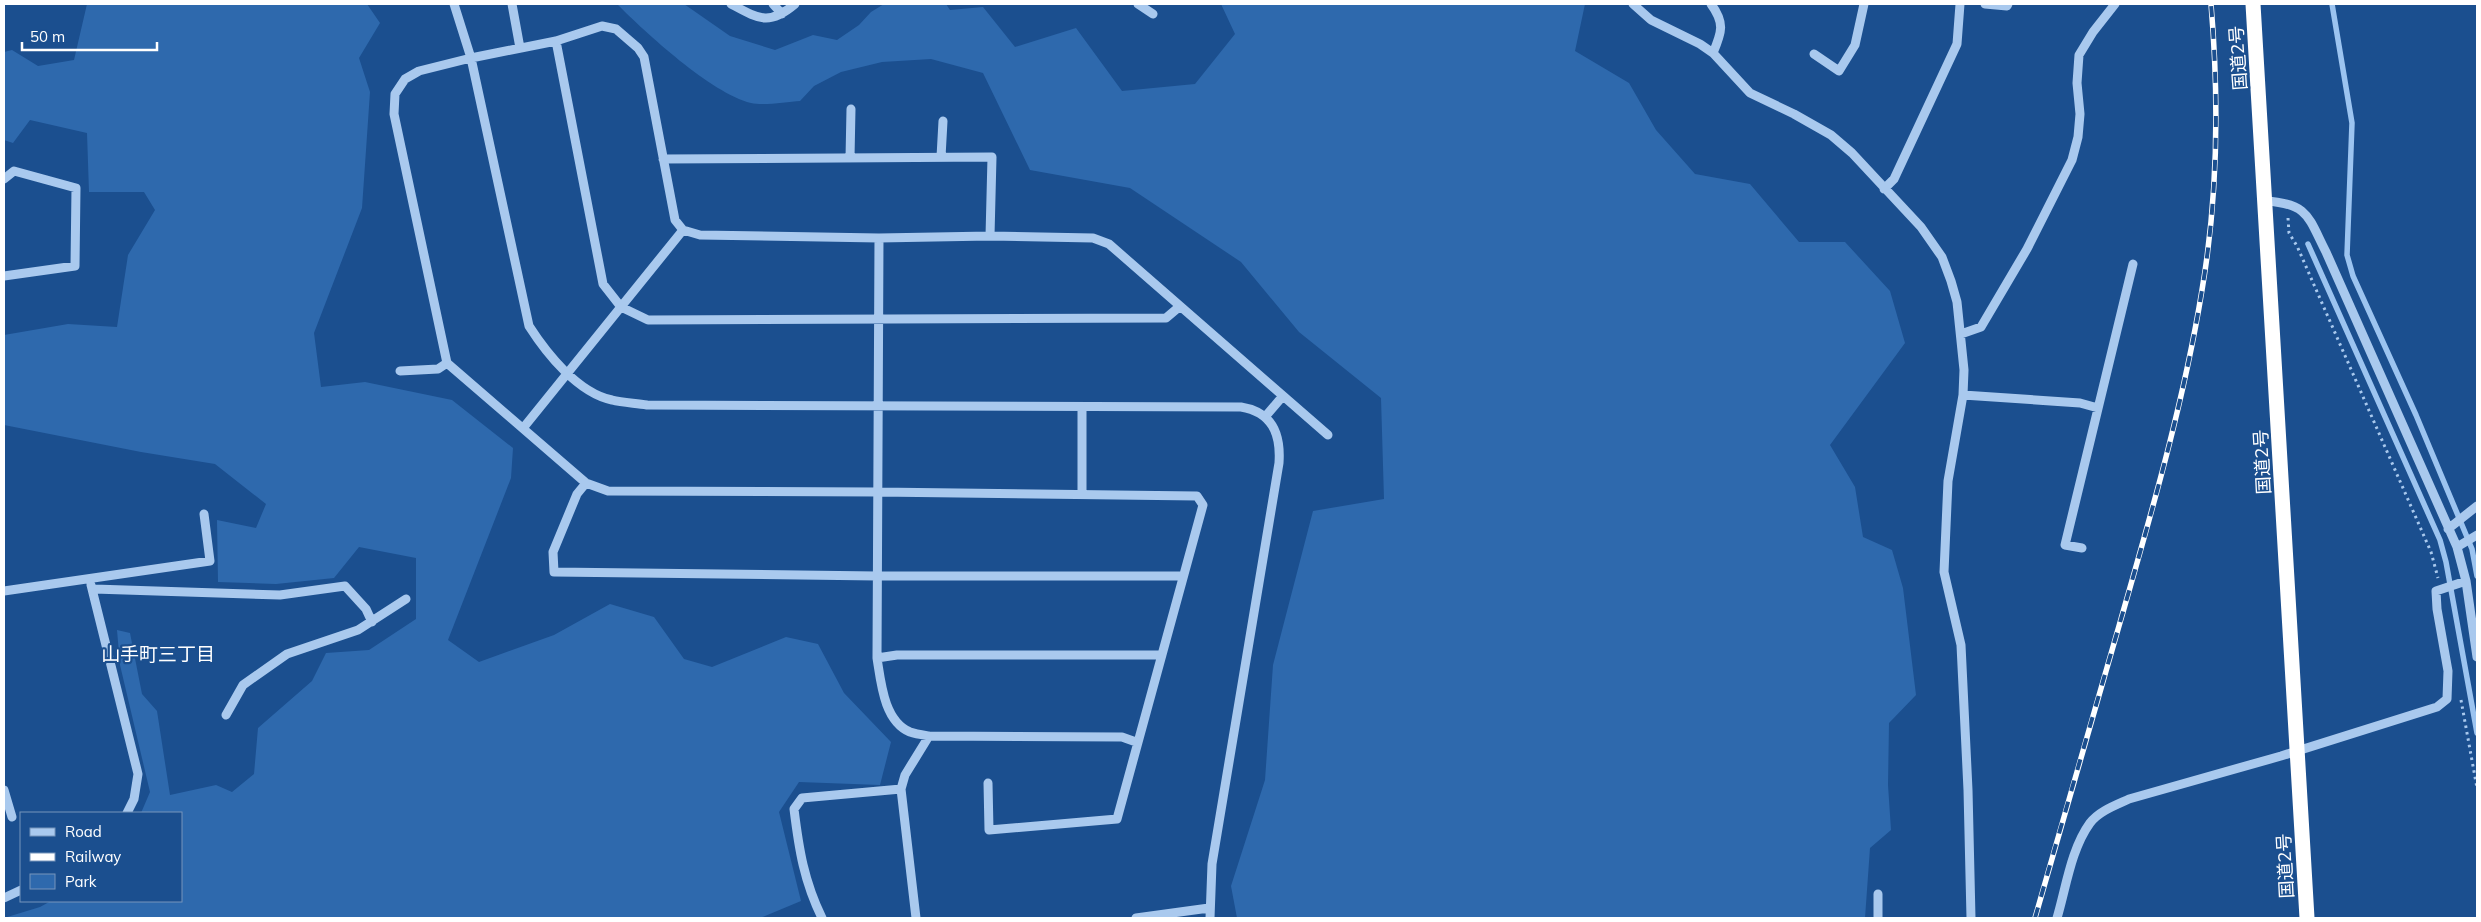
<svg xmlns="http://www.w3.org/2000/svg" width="2481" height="922" viewBox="0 0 2481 922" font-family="Mulish,'Noto Sans JP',sans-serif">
<rect width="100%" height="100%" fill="#1b4f8f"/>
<path fill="#2e69ad" d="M87,4H367L380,23L359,58L370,92L362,208L314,333L321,387L365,382L452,400L513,448L511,478L448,640L479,662L554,635L610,604L654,617L684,659L712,667L786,637L818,644L844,693L891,742L880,785L799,782L779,812L801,901L760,918H4L40,907L51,901H181V813H141L150,792L120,665L117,630L130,633L142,694L157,711L170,795L216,785L232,792L254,774L258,728L312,681L326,653L369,650L416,619V558L359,547L334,578L276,584L218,582L217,520L256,528L266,504L215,464L141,452L4,425V335L68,324L117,327L128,255L155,210L144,192H89L87,133L30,120L13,143L4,140V52L12,50L38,66L74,60Z
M617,4H684L730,36L775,50L813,35L837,40L859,25L871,12L884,4H946L950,10L983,7L1015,47L1076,28L1122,91L1195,84L1235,34L1221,4H1585L1575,51L1629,83L1656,130L1695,174L1750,184L1799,242H1845L1890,291L1905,343L1830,445L1855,487L1863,537L1892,550L1903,588L1916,695L1889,723L1888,785L1891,830L1870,848L1865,918H1237L1231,886L1265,780L1273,665L1313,511L1384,499L1381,398L1299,332L1241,262L1130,188L1030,170L983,73L931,59L882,62L841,72L814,86L800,101C787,102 763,106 751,103C711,93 646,33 617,4Z"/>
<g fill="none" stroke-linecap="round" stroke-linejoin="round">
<path stroke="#9cc4f0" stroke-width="5.5" d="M2332,4L2352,123L2347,255L2353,276L2416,415L2472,549L2477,576
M2308,244L2440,540L2446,562L2477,733"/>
<path stroke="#a9c9ee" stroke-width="3" stroke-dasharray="2.5 4" stroke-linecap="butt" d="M2288,218L2289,233L2297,246L2431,552L2438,578
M2461,700L2477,788"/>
<path stroke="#a9c9ee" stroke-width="9" d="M454,4L471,58L529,326C547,354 578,393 612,400C623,403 636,403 647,405L1241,407C1272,412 1281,434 1279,463L1212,864L1210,918
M512,4L520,48
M731,4C759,19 769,26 795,4
M773,4L782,14
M1138,4L1153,14
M1633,4L1651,20L1700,44L1713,53L1750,93L1794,114L1831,135L1852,153L1921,227L1942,257L1951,281L1957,302L1964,370L1963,395L1948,481L1944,572L1961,645L1968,790L1971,918
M1711,4C1725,23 1722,32 1713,53
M1985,4L2007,6L2008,4
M556,41L603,284L621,307L648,320L1166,318L1179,307
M1814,54L1839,71L1855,45L1864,4
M941,157L943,121
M850,158L851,109
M663,159L992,157L990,236
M4,179L14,171L76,188L75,266L4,276
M1884,189L1894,179L1957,44L1960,4
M2266,201C2309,204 2308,217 2326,252L2457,547L2466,581L2477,657
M879,238L877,658C881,683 884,721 910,732C916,734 923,735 929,736L1122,737L1136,742
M1961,334L1981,327L2027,249L2072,160L2078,137L2080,114L2077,83L2079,55L2093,32L2115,4
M400,371L438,369L447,363
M1963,395L2080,403L2098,408
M1265,417L1282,397
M524,427L683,230
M586,483L577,494L553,552L554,572L877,576H1183
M1082,494V407
M2448,529L2477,506
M2457,547L2477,535
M2082,548L2065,545L2133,264
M91,585L138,774L134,799L127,813
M94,589L280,595L345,586L366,609L372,622
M4,591L210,561L204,514
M877,658L897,655H1162
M226,715L243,685L287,654L358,630L406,599
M988,783L989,830L1117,819L1203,505L1197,496L878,492L608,491L586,483L447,363L394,114L395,94L405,79L419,71L471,58L556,41L602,26L616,29L638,48L644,57L675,220L683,230L700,235L879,238L990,236L1093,238L1109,244L1328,435
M4,790L12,817
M4,898L21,890
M822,918C804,881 799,850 794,809L802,798L901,789
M916,918L901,789L905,775L929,736
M1136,918L1209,908
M1878,918V894
M2057,918C2066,888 2071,849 2090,823C2099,811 2116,805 2129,799L2281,756L2437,707L2447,699L2448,671L2437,609L2436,591L2466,581"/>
<path stroke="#fff" stroke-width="15" d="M2253,4L2307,918"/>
<defs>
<path id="rail" d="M2035,918C2063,819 2092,719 2121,619C2152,511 2184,401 2202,290C2218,196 2219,99 2211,4"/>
</defs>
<use href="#rail" stroke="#fff" stroke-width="5.5"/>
<use href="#rail" stroke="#1b4f8f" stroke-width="4" stroke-dasharray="11" stroke-linecap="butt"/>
</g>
<g text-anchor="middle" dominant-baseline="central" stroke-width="4.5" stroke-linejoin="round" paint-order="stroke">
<g font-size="18" fill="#fff" stroke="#1b4f8f">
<text transform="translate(2238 58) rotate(-94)">国道2号</text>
<text transform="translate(2262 462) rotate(-93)">国道2号</text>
<text transform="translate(2285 866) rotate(-93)">国道2号</text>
</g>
<g font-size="19" fill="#fff" stroke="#1b4f8f">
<text x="158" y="654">山手町三丁目</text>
</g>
</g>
<rect width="2481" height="922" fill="none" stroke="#ffffff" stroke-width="10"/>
<rect x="20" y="812" width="162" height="90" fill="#1b4f8f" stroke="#7695bc"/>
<rect x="30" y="828" width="25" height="8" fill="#a9c9ee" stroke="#7695bc"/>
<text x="65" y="837" font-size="15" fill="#ffffff">Road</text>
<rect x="30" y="853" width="25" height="8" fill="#ffffff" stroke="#7695bc"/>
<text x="65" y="862" font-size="15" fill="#ffffff">Railway</text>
<rect x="30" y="874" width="25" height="15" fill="#2e69ad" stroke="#7695bc"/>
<text x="65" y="887" font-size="15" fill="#ffffff">Park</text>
<path d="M22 42v8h135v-8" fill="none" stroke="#ffffff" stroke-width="2.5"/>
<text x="30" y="42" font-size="15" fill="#ffffff" stroke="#1b4f8f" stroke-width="4" paint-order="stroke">50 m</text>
</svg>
